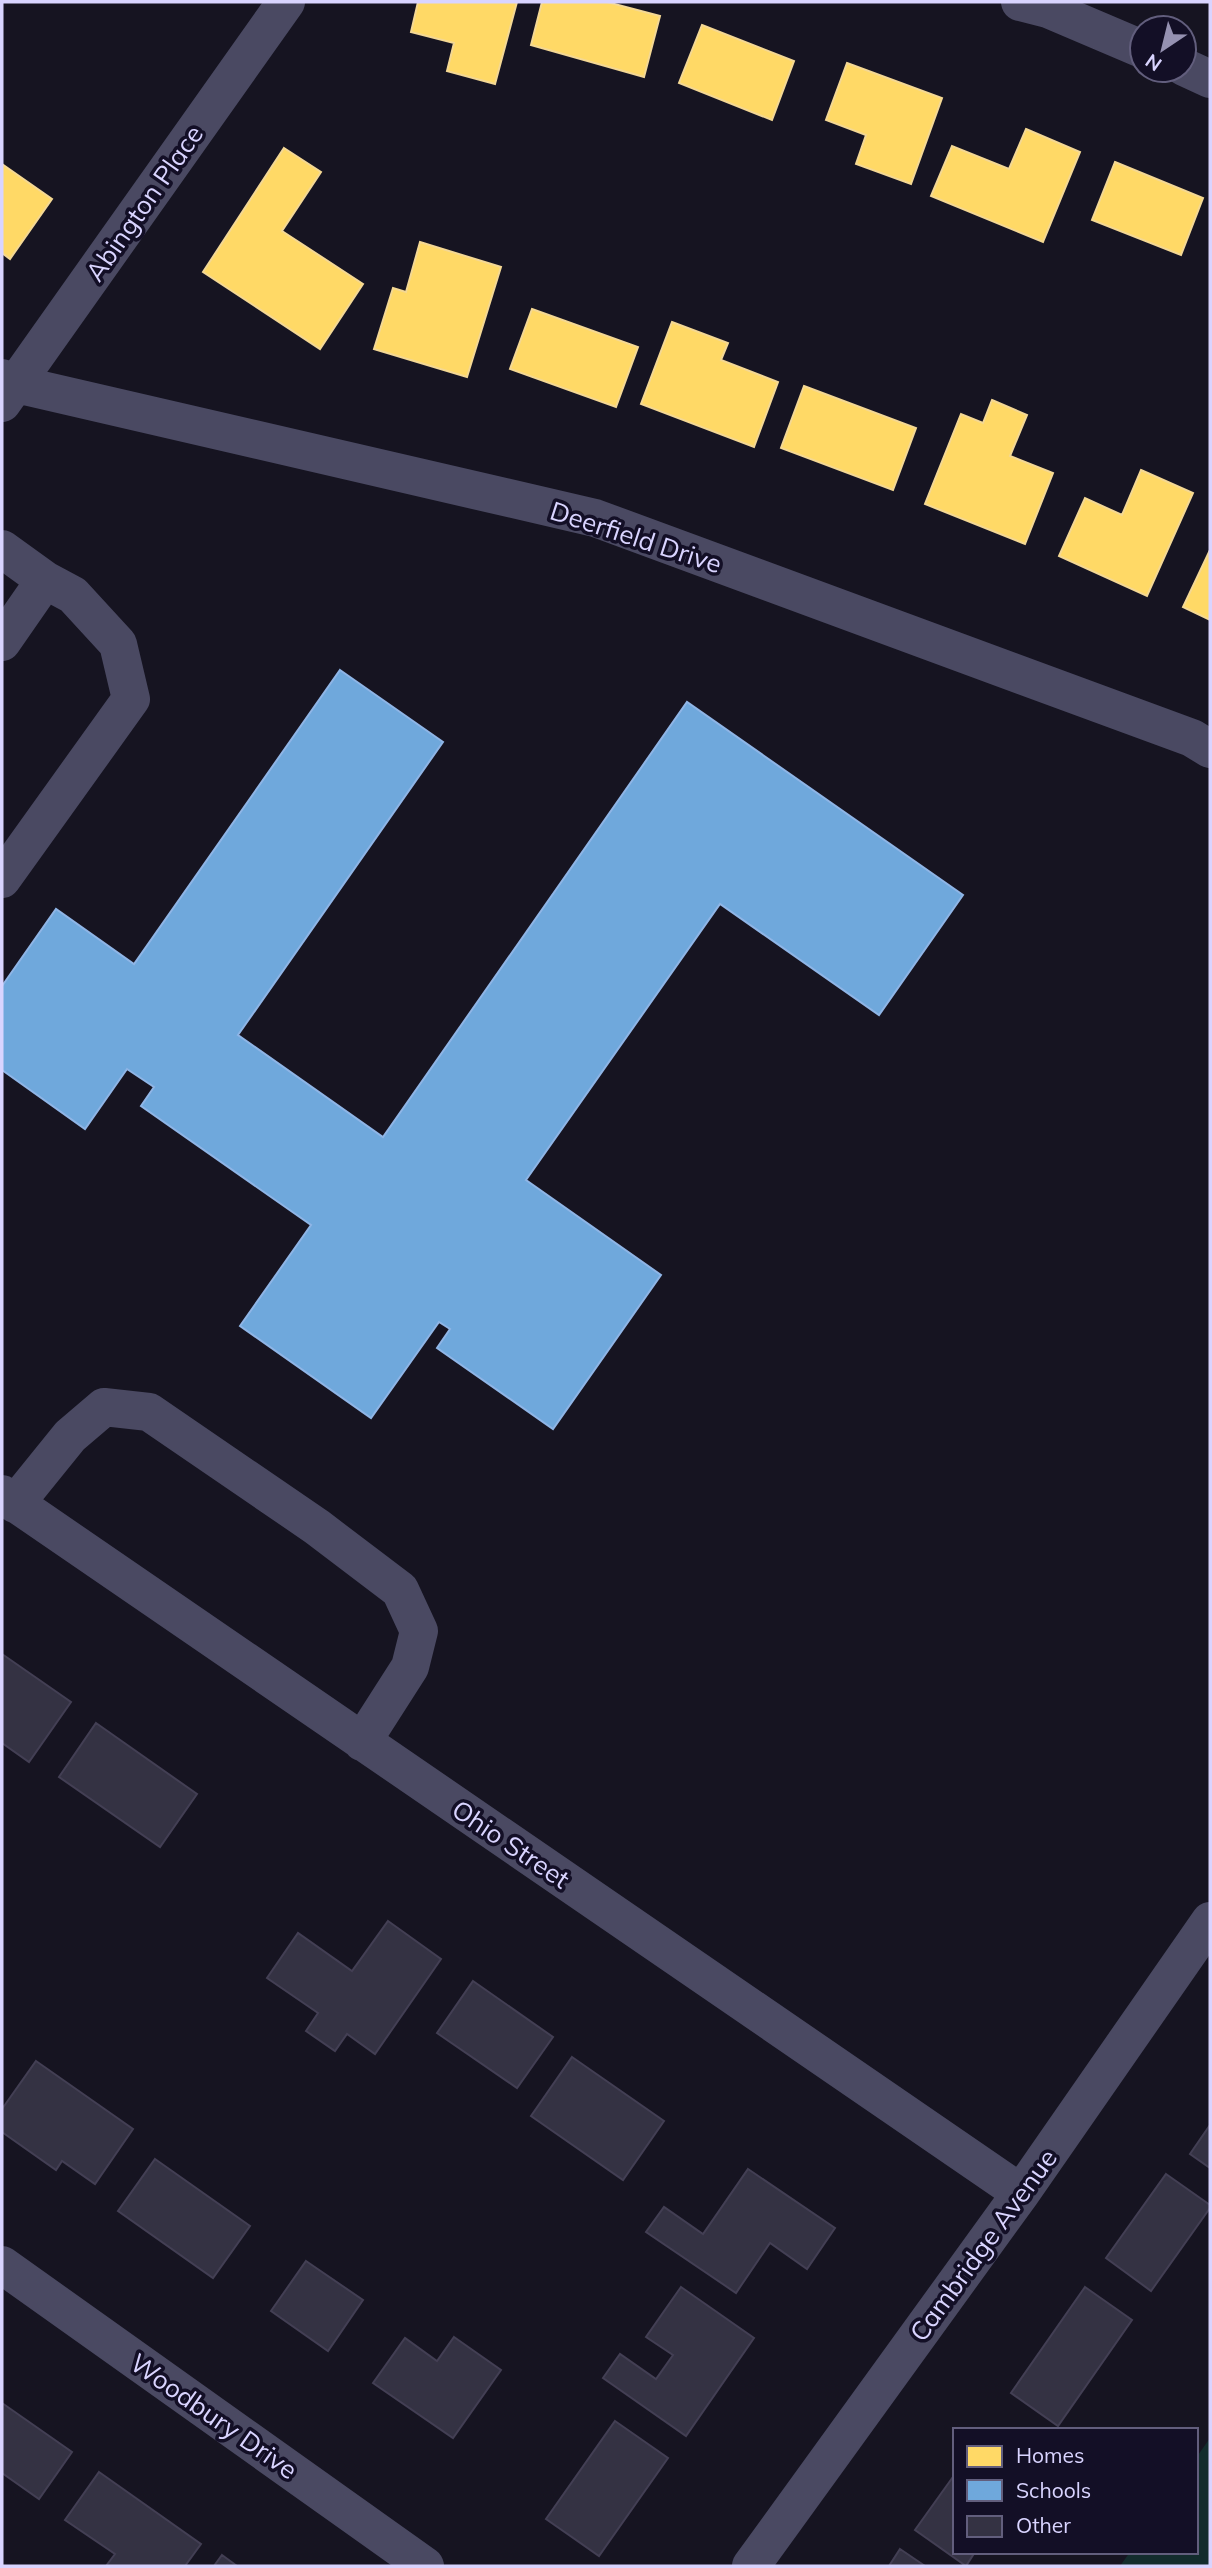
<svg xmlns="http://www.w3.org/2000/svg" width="1212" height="2568" viewBox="0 0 1212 2568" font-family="Mulish,sans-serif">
<rect width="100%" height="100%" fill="#161421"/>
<path fill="#132c2d" d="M1210,2438V2566H1120L1130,2552H1196V2458Z"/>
<path fill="#ffd966" stroke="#f4d894" stroke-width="2" d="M418,2H517L495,84L447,71L454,43L411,32Z
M542,2H607L660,16L644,77L531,45Z
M702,25L794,61L772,120L679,83Z
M847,63L942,98L911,184L856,164L866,135L826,120Z
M1026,129L1080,152L1043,242L931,196L952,146L1009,169Z
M284,148L321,172L282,231L363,284L320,349L203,272Z
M1115,162L1203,198L1181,255L1092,220Z
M2,164L52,199L10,259L2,253Z
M420,242L501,267L467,377L374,349L393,288L406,292Z
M532,309L638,347L616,407L510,369Z
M672,322L728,343L721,360L778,382L754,447L641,404Z
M804,386L916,428L893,490L781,448Z
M992,400L1027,415L1010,456L1053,473L1025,544L925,504L961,414L983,423Z
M1141,470L1193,493L1147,596L1059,556L1085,498L1122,515Z
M1210,550V620L1183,607Z"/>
<path fill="#6fa8dc" stroke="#8fb5e6" stroke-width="2" d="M340,670L443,742L238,1035L383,1137L687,702L963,895L879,1015L720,904L526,1180L661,1275L553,1429L437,1348L450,1329L439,1322L371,1418L240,1326L311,1225L141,1106L154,1087L127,1069L85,1129L2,1070V986L56,909L134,964Z"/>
<path fill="#343243" stroke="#433f54" stroke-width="2" d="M2,1654L71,1702L29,1762L2,1743Z
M96,1723L197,1794L160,1847L59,1777Z
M388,1921L441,1959L375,2054L347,2034L335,2051L306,2031L318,2013L267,1978L298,1933L352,1971Z
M473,1981L553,2037L517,2088L437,2033Z
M572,2057L664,2121L623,2180L531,2116Z
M36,2061L133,2129L95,2184L62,2161L56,2170L2,2132V2109Z
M1210,2125V2168L1190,2154Z
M155,2159L250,2226L213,2278L118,2211Z
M748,2169L835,2228L807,2269L770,2243L736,2293L646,2232L664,2207L703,2234Z
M1166,2174L1210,2205V2208L1151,2291L1106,2258Z
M306,2261L363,2300L328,2351L271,2311Z
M681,2287L754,2338L686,2436L603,2378L620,2354L656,2379L673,2355L646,2337Z
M1085,2287L1132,2320L1058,2426L1011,2393Z
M454,2337L501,2370L453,2438L373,2383L405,2338L437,2361Z
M2,2403L72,2452L39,2499L2,2473Z
M615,2421L668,2458L599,2556L546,2519Z
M99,2472L201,2544L185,2566H106L115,2554L65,2520Z
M955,2474V2552H975L966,2566L915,2530Z
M900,2549L925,2566H889Z
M222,2555L237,2566H214Z"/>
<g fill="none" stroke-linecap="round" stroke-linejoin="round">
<path stroke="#4a4962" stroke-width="38" d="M1020,2L1048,9L1142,49
M1184,67L1210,79
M2,378L16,384L595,518L1192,738L1210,749
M2,403L286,2
M2,549L45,580L73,595L118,644L131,699L2,879
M2,642L45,580
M2,1494L1021,2193
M15,1504L70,1436L104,1407L149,1412L317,1527L400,1590L419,1631L410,1667L362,1742
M2,2265L425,2566
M751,2566L1021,2193L1210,1921"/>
</g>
<g text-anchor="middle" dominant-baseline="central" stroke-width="7" stroke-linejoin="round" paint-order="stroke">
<g font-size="26" fill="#d9d4ff" stroke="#130f26">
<text transform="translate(144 203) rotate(-55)">Abington Place</text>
<text transform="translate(636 537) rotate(18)">Deerfield Drive</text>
<text transform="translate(511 1844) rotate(34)">Ohio Street</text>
<text transform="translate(983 2245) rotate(-54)">Cambridge Avenue</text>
<text transform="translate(214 2416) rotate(35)">Woodbury Drive</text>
</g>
</g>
<rect width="1212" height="2568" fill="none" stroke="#d9d4ff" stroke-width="7"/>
<rect x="953" y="2428" width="245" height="126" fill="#130f26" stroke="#625e7d" stroke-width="2"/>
<rect x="967" y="2446" width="35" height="21" fill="#ffd966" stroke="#625e7d" stroke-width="2"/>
<text x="1016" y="2463" font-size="21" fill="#d9d4ff">Homes</text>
<rect x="967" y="2480" width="35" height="21" fill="#6fa8dc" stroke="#625e7d" stroke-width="2"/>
<text x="1016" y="2498" font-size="21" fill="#d9d4ff">Schools</text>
<rect x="967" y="2516" width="35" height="21" fill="#343243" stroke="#625e7d" stroke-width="2"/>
<text x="1016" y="2533" font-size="21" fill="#d9d4ff">Other</text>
<g transform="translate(1163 49) rotate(215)"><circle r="33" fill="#130f26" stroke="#625e7d" stroke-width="2"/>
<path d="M0-5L12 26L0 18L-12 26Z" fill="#9591b1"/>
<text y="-10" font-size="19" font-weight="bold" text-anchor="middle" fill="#d9d4ff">N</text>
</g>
</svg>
